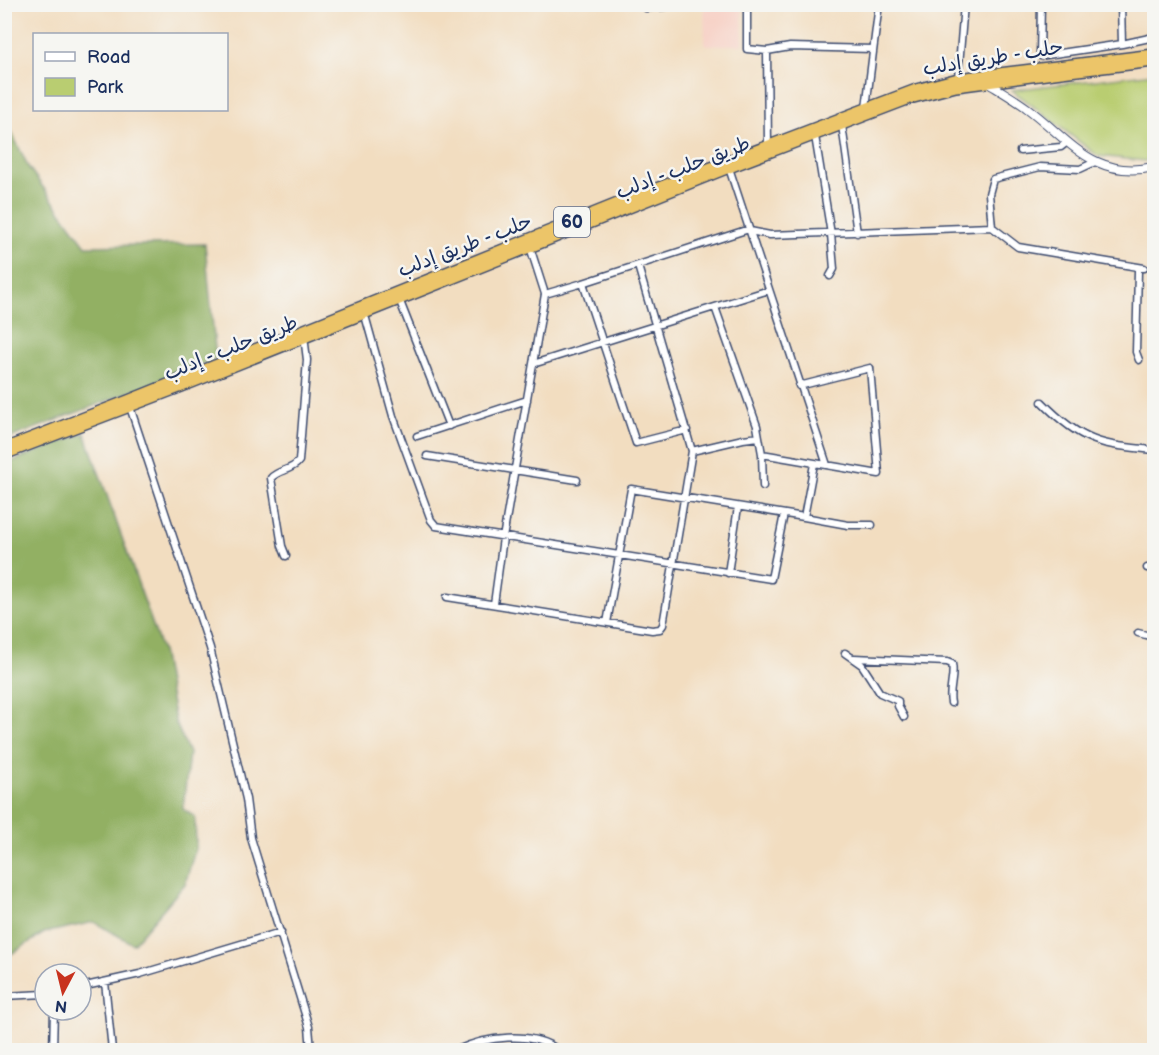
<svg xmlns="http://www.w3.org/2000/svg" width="1159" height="1055" viewBox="0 0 1159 1055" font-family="'Balsamiq Sans','Playpen Sans Arabic',sans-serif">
<rect width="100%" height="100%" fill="#f6f6f2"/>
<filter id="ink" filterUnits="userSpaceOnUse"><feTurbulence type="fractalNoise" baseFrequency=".0167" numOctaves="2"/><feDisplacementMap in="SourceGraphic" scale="12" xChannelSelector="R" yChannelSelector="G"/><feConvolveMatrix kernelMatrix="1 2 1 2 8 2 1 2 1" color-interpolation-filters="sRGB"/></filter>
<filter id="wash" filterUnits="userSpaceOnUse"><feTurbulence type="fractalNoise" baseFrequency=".008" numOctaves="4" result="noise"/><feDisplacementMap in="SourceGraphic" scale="24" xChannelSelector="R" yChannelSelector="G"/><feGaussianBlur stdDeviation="1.35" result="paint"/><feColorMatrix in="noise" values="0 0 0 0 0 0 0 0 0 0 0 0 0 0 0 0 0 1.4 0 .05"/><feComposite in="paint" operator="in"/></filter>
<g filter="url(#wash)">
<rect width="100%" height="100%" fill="#f2ddc0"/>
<path fill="#f7d1c6" d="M704,5H742L743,45H705Z"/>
<path fill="#b9cd71" stroke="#6a7e68" stroke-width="1.5" d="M1154,73V157L1145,161L1098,156L1012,90Z"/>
<path fill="#92b063" stroke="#567060" stroke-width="1.5" d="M4,117L29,168L86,246L205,244L216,359L5,440Z
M85,433L162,651L175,721L189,753L183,809L195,817L196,847L185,884L133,944L94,922L44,933L5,958V464Z"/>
</g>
<g filter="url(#ink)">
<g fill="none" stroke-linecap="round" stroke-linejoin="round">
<defs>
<path id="minor" d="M646,4V8L702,4
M747,4V49L767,51L768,145
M1041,4L1040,56L1122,44L1154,37
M1121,4L1122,44
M767,51L790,47L873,49
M958,78L964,4
M866,108L879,4
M842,125L857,233
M815,136L831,234L834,269L830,276
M1020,151L1061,147L1066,143
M1095,162L1080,169L1040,167L993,179L989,194L992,227L1018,247L1144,268
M729,168L827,465
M750,231L770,235L992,227
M1138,271L1136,352L1139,360
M583,283L636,443L687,430
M545,294L583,283L749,229
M401,304L449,426
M715,307L757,426L762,454L763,486
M366,319L393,416L431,520L436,526L771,579L784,514
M533,364L769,290
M1042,402C1082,443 1101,445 1154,450
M130,407L210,648L246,799L251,838L309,1027L311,1050
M417,436L527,400
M692,451L743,439L759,437
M762,454L879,474L870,368L799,386
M427,456L577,480
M804,517L848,525H872
M286,556L282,546L271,478C279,469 292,471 299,461L307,360L304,336
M1147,568L1154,569
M728,573L738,507
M447,597L652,630L660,629L663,625L692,451L638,266
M494,604L503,538L545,294L530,247
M607,623L631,489L804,517L814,464
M1138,633L1154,637
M845,653L862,665L880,693L898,701V706L904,717
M854,658L947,662L952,664C955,677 948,690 951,703
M105,982L112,1050
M81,987L140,974L281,932
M4,996L45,994
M53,1050L54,1010
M457,1050C485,1037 531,1030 558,1050"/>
<path id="tertiary" d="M988,83C1001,91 1015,99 1027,108C1070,140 1093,180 1154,167"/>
<path id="trunk" d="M4,448L128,400L630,198L916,89L958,78L1154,54
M4,455L182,387L729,168L910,99L956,87L1069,72L1154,62"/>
</defs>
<use href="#minor" stroke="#3b496d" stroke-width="9"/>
<use href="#tertiary" stroke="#3b496d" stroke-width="10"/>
<use href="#trunk" stroke="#3b496d" stroke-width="12"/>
<use href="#minor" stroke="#fff" stroke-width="6"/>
<use href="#tertiary" stroke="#fff" stroke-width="8"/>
<use href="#trunk" stroke="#ecc569" stroke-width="9"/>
</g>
</g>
<g text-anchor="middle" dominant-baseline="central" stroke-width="5" stroke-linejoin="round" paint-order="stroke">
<rect fill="#f6f6f2" stroke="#5d6b8a" stroke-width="1.5" x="554" y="207" width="36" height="30" rx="4.5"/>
<g font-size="18" font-weight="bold" fill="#1b2f5e">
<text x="572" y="222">60</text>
</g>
<g font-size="20" fill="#1b2f5e" stroke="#f6f6f2">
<text transform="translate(993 58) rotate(-9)">حلب - طريق إدلب</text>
<text transform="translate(683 168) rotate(-21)">طريق حلب - إدلب</text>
<text transform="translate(465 246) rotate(-21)">حلب - طريق إدلب</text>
<text transform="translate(231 348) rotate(-22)">طريق حلب - إدلب</text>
</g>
</g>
<rect width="1159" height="1055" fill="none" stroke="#f6f6f2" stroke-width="24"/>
<rect x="33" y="33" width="195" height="78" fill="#f6f6f2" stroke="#9ea6b7" stroke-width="1.5"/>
<rect x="45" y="52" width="30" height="9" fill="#ffffff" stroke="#9ea6b7" stroke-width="1.5"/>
<text x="87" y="63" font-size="18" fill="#1b2f5e">Road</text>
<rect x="45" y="78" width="30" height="18" fill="#b9cd71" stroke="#9ea6b7" stroke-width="1.5"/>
<text x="87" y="93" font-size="18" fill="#1b2f5e">Park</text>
<g transform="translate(63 992) rotate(187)"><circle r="28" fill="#f6f6f2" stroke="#9ea6b7" stroke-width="1.5"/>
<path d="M0-4.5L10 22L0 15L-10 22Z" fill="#c8321e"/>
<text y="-9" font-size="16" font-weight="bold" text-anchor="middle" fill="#1b2f5e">N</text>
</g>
</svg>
